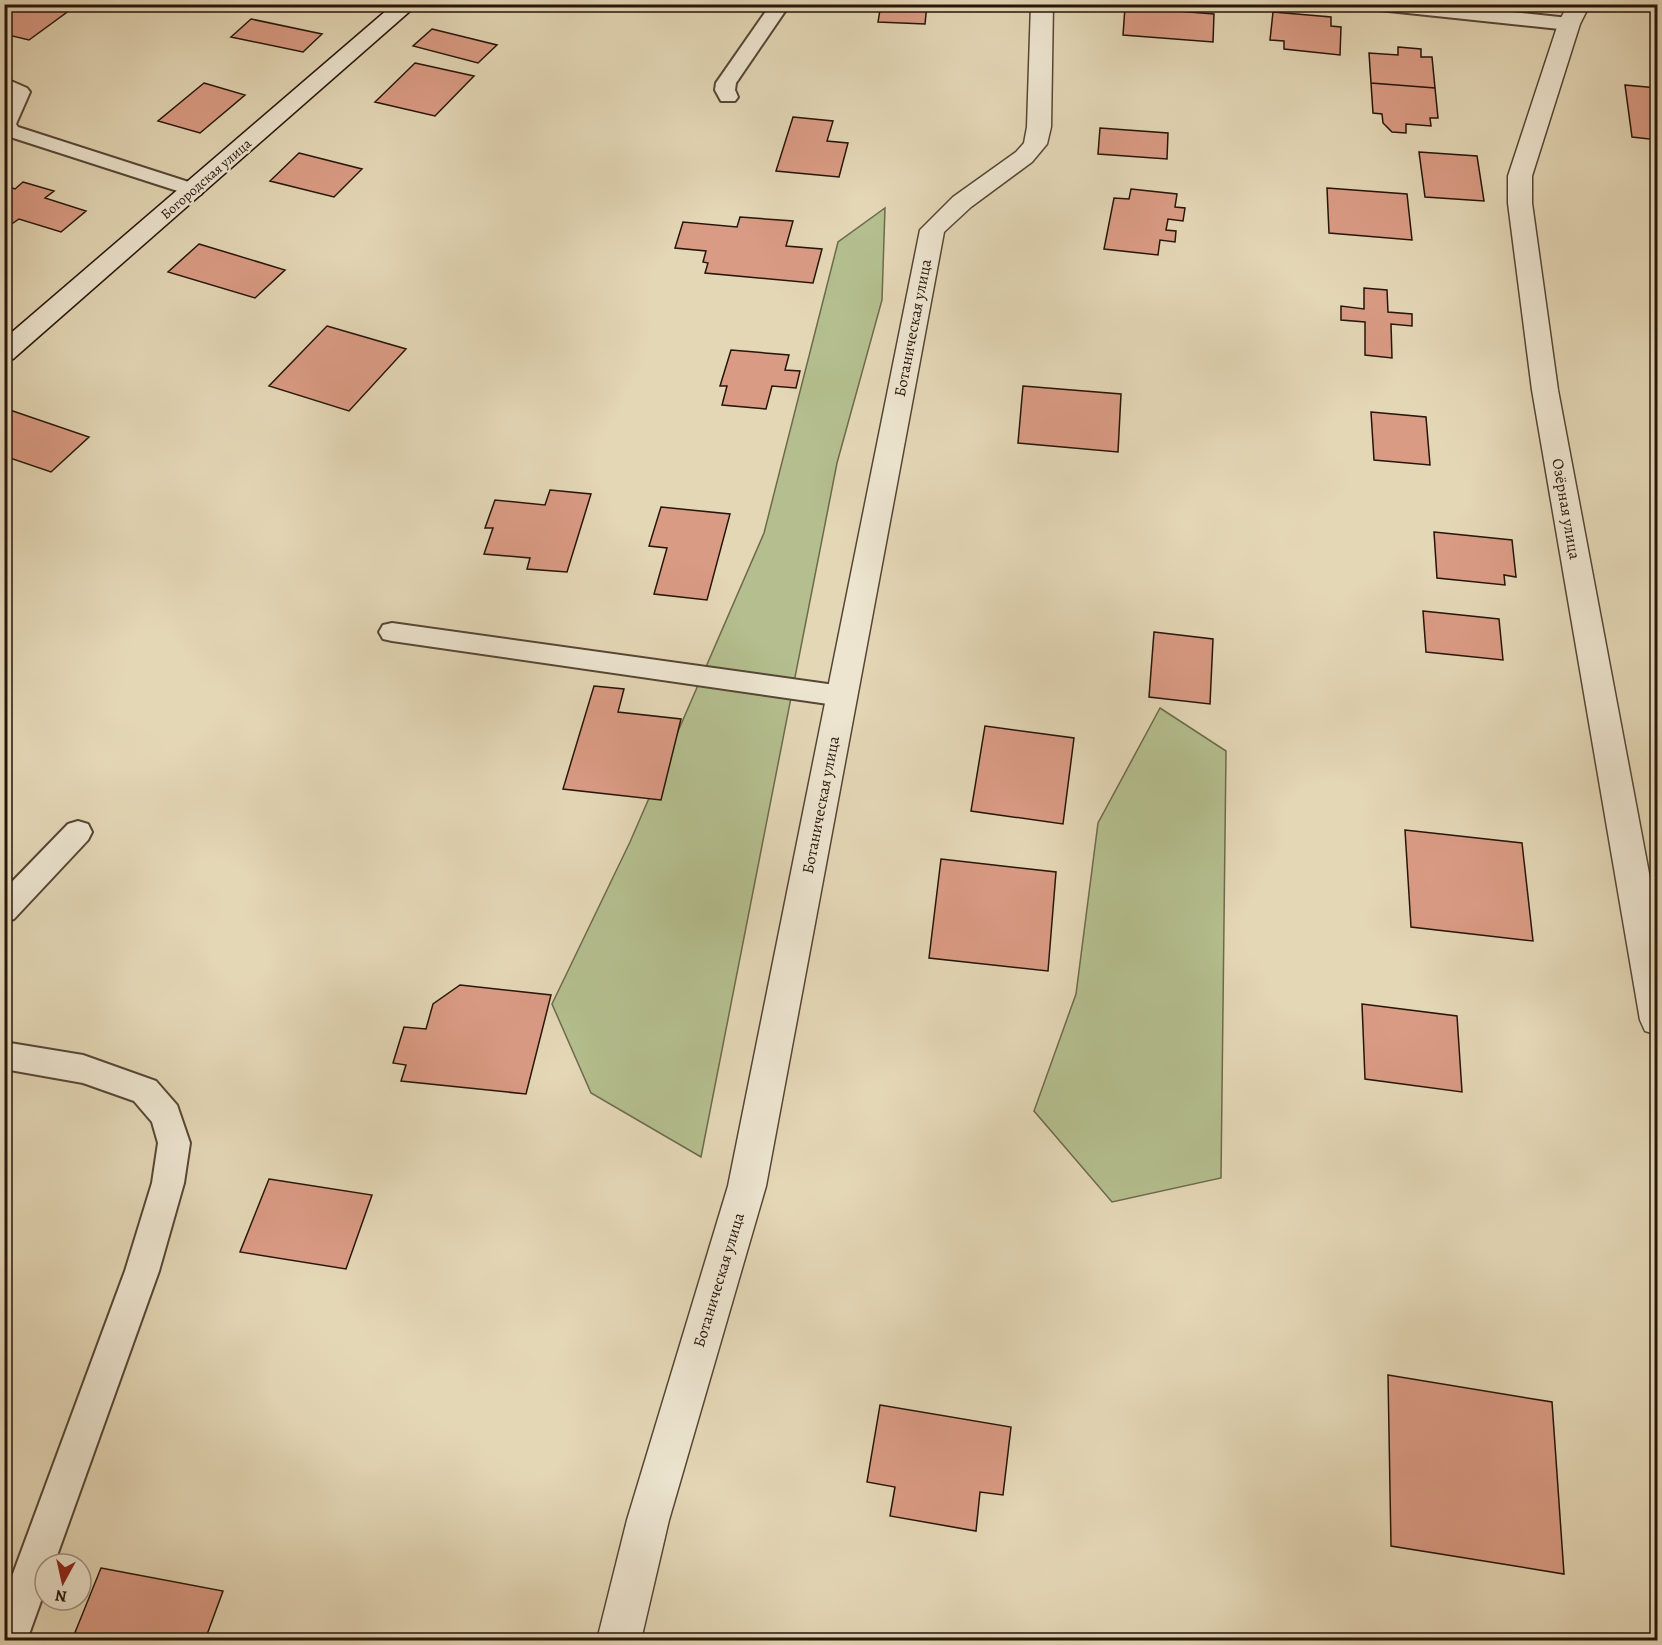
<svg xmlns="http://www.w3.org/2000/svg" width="1662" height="1645" viewBox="0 0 1662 1645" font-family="Alegreya,serif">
<rect width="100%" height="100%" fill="#e4d7b6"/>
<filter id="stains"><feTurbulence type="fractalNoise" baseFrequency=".00333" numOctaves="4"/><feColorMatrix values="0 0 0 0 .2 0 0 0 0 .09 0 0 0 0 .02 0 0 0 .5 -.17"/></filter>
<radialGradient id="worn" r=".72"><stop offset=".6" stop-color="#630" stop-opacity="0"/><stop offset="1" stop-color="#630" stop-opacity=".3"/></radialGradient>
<path fill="#b4be8e" stroke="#6d6a4c" stroke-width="1.5" d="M885,208L882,300L837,463L701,1157L591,1093L552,1004L630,842L764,533L838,242Z
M1160,708L1226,751L1221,1178L1112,1202L1034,1111L1076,994L1098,823Z"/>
<path fill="#da9b84" stroke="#26150a" stroke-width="1.5" d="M18,4H62L74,7L29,40L4,34V14Z
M881,4H927L925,24L878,22Z
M1125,7L1214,14L1213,42L1123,35Z
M1273,12L1331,17V26L1341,27L1340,55L1284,49V41L1270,40Z
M251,19L322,34L303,52L231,37Z
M432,29L497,45L478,63L413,46Z
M1398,47L1421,49V57H1432L1435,88L1371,83L1369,53L1398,55Z
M415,63L474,76L435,116L375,102Z
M204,83L245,95L200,133L158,121Z
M1371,83L1435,88L1438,118H1430L1431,126L1406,124V133L1392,132L1383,123L1382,114L1373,113Z
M1625,85L1658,88V140L1632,137Z
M793,117L833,121L827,141L848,143L839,177L776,171Z
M1100,128L1168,133L1167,159L1098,154Z
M1419,152L1477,156L1484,201L1425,197Z
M299,153L362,169L334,197L270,181Z
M23,182L54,191L45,198L86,211L61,232L19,219L4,229V185L15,189Z
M1327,188L1407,194L1412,240L1329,233Z
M1131,189L1177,194L1175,207L1185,208L1183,221L1168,219L1166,230L1176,231L1175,242L1160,240L1158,255L1104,249L1114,198L1129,199Z
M740,217L793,221L786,246L822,249L813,283L705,273L708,263L703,262L706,251L675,248L683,222L737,227Z
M199,244L285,270L255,298L168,272Z
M1364,288L1387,290L1388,312L1412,314V326L1391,324L1392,358L1365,355V322L1341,320V306L1364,309Z
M327,326L406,349L349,411L269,386Z
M731,350L789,355L785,370L800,371L796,388L772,386L766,409L722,405L727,386H720Z
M1023,386L1121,394L1118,452L1018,443Z
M4,408L89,437L51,472L4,456Z
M1371,412L1426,417L1430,465L1374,460Z
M550,490L591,494L567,572L527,569L530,558L484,554L493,528H485L495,500L545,505Z
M661,507L730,514L707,600L654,594L667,548L649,546Z
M1434,532L1512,540L1516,577L1504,575L1505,585L1437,578Z
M1423,611L1499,619L1503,660L1426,652Z
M1154,632L1213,639L1210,704L1149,697Z
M594,686L624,689L618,712L681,719L661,800L563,789Z
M985,726L1074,738L1063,824L971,811Z
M1405,830L1522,843L1533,941L1411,927Z
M941,859L1056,872L1048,971L929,958Z
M460,985L551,995L526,1094L401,1081L406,1065L393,1063L404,1027L426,1029L433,1004Z
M1362,1004L1457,1016L1462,1092L1365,1079Z
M269,1179L372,1195L346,1269L240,1252Z
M1388,1375L1552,1402L1564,1574L1391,1546Z
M880,1405L1011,1427L1003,1495L980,1492L976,1531L890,1516L895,1487L867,1482Z
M101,1568L223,1591L205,1640H72Z"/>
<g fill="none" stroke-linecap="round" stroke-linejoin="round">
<defs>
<path id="lane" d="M771,4H790L736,83L735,90L738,97L735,101H721L715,90L716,83Z
M1370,4H1437L1569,18L1576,20L1578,24L1576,28L1569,30L1379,10L1372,8Z
M4,78L27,88L30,92L16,124L18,127L201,186L204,190L201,194L194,196L187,194L4,135V105L9,94L4,92Z
M392,623L842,686L852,689L855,696L852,703L842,706L392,641L383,639L379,632L383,625Z
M78,821L88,824L92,832L88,840L14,919L4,922V890L68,824Z
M4,1042L83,1055L156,1081L177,1105L190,1143L184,1183L159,1271L54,1564H45V1590L27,1640H4V1598L125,1271L152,1183L158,1143L152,1122L134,1101L83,1083L4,1069Z"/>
<path id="street" d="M1031,4H1053L1051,127L1047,144L1032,162L971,207L944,232L766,1186L669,1520L641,1640H597L627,1520L728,1186L920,230L953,197L1016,152L1024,143L1027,127Z
M1568,4H1590L1580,24L1532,176V203L1558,390L1658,921V1035L1645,1031L1640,1020L1532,390L1508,203V176L1558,24Z"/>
<path id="secondary" d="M394,4H418L13,359L4,361V339Z"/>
</defs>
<use href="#lane" stroke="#564635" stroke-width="4"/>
<use href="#street" stroke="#564635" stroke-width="3"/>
<use href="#secondary" stroke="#26150a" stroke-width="3"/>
<use href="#lane" fill="#ede5d0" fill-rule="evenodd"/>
<use href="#street" fill="#ede5d0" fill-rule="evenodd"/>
<use href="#secondary" fill="#ede5d0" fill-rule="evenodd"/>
</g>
<g text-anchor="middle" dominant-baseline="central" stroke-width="4.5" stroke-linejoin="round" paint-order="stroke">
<g font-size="14" fill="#26150a" stroke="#ede5d0">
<text transform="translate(206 179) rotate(-41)">Богородская улица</text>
</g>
<g font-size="16" fill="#26150a" stroke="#ede5d0">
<text transform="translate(913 328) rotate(-79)">Ботаническая улица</text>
<text transform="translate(1566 509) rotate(80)">Озёрная улица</text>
<text transform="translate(821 805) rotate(-79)">Ботаническая улица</text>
<text transform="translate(719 1280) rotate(-73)">Ботаническая улица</text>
</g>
</g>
<rect width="1662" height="1645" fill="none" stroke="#e4d7b6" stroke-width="24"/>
<rect x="6" y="6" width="1650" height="1633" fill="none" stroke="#26150a" stroke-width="3"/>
<rect x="12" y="12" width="1638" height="1621" fill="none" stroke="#26150a" stroke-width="1.5"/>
<g transform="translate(63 1582) rotate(188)"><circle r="28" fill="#ede5d0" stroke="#9d9281" stroke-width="1.5"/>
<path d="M0-4.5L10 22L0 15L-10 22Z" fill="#8f2418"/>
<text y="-9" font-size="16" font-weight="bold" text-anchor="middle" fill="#26150a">N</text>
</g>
<rect width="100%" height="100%" filter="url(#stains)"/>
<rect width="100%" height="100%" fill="url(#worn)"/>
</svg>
